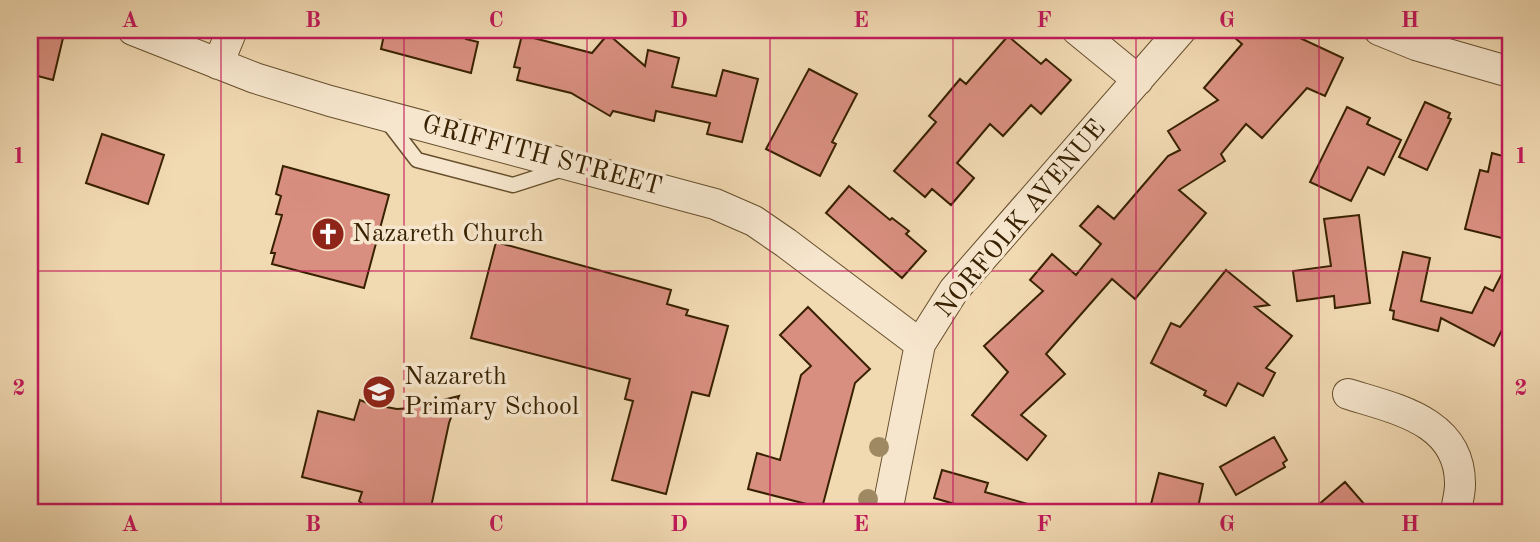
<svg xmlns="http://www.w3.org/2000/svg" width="1540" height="542" viewBox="0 0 1540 542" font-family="'Old Standard TT',serif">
<rect width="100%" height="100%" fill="#f1d9b2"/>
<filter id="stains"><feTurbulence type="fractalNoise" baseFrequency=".00286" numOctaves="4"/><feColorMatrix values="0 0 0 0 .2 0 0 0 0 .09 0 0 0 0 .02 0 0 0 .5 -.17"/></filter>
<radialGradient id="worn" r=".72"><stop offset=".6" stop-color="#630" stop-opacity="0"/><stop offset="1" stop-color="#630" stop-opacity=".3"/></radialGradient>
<path fill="#d98f80" stroke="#382100" stroke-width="2" d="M33,30L63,38L53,80L30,74V42Z
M385,30H468L466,39L478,42L471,73L381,49Z
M1226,30H1283L1343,58L1325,96L1307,88L1262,138L1246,124L1221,154L1225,161L1179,190L1206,213L1135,299L1112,279L1046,354L1065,374L1021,415L1046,436L1027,460L972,415L1008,372L984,346L1043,291L1030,280L1052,254L1076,275L1101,244L1080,226L1098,206L1114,219L1168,156L1180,150L1168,131L1218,100L1204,88L1242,44Z
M608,34L645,66L648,50L679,58L672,87L716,96L723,70L758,79L742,142L707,134L710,123L656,111L654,121L613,111L610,116L571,93L517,80L520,68L514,67L522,35L592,53Z
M1008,36L1041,64L1046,59L1071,80L1041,114L1031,105L1003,136L990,124L957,163L974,178L951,205L932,189L925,197L894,171L936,122L929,116L960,79L966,84Z
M809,69L857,94L832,142L836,144L820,176L766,149Z
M1425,102L1450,113L1448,118L1451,119L1427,170L1399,157Z
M1347,107L1370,118L1367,124L1401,140L1384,175L1368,167L1351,201L1310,182Z
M102,134L164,155L148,204L86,183Z
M1492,153L1510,158V240L1465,229L1480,170L1488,172Z
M283,166L389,195L364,288L272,264L275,253H271L282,215L276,214L281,196L276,194Z
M849,186L890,220L892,218L909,231L906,234L926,251L902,278L826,213Z
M1359,215L1370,303L1335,308L1334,296L1297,301L1293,271L1331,266L1324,219Z
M496,242L671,290L667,304L688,310L686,315L728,326L709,396L692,392L666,494L612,480L633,401L625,399L630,379L471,338Z
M1403,252L1430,258L1421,301L1472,313L1485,287L1493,291L1510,258V330L1504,326L1494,346L1441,318L1438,331L1393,319L1394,311L1390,310Z
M1226,270L1269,305L1255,307L1292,336L1266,368L1275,373L1263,396L1238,383L1226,406L1204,395L1206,391L1151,363L1171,323L1180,327Z
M808,307L870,369L855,383L822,508L748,489L757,453L780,460L801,375L811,366L780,335Z
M459,396L449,423L430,512H374L359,501L362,492L302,477L318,411L354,420L360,400L370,404L397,409L411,408Z
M1274,437L1287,460L1283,463L1285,467L1236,495L1220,467Z
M942,470L988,483L985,492L1035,506L1034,512H956L958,505L934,498Z
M1159,473L1203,484L1197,512H1149Z
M1345,482L1371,512H1310Z"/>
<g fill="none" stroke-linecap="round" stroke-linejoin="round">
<defs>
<path id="service" d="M387,121L417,160L513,185L563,169"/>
<path id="minor" d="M133,30L255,78L330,101L715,204L754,221L786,243L920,344
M1077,30L1138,80
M1379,30L1416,45L1510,72
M218,64L232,30
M1348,394C1396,409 1461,421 1460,485C1460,494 1457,503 1456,512
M887,512L920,344L954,290L1181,30"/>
</defs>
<use href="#service" stroke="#664f2c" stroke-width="17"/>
<use href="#minor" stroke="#664f2c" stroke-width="32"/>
<use href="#service" stroke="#f6e6cd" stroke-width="14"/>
<use href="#minor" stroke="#f6e6cd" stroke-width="30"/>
</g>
<g fill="#9e8963">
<circle cx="879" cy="447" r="10"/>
<circle cx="868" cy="499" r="10"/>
</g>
<path fill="none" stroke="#c2185b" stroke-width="2" stroke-opacity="0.55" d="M221,30V512M404,30V512M587,30V512M770,30V512M953,30V512M1136,30V512M1319,30V512M30,271H1510"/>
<defs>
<symbol id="church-disc" viewBox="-11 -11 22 22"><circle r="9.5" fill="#8f2418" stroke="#f6e6cd"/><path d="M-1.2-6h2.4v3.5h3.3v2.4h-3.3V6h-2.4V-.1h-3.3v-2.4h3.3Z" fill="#fff"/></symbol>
<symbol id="school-disc" viewBox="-11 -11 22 22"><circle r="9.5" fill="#8f2418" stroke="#f6e6cd"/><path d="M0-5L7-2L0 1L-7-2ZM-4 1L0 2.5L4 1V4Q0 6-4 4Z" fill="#fff"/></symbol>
</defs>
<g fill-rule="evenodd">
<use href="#church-disc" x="309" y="215" width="38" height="38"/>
<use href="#school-disc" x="360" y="373" width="38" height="38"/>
</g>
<g text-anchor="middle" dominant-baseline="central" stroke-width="7" stroke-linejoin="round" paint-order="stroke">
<g font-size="26" fill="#382100" stroke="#f6e6cd">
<text transform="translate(542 156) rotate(15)">GRIFFITH STREET</text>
<text transform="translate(1021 219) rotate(-50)">NORFOLK AVENUE</text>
</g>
<g font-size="26" fill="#382100" stroke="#f6e6cd" text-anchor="start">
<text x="352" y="234">Nazareth Church</text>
<text x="404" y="377">Nazareth<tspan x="404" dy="30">Primary School</tspan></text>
</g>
</g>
<rect width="1540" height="542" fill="none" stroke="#f1d9b2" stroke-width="77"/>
<rect x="38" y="38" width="1464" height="466" fill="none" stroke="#c2185b" stroke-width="2.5"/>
<g font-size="23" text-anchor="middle" font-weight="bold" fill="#c2185b">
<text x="130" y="27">A</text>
<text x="313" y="27">B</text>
<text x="496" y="27">C</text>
<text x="679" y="27">D</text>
<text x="861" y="27">E</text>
<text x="1044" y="27">F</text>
<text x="1227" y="27">G</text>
<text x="1410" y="27">H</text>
<text x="19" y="163">1</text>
<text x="1521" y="163">1</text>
<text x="19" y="395">2</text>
<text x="1521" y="395">2</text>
<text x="130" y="531">A</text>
<text x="313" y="531">B</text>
<text x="496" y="531">C</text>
<text x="679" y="531">D</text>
<text x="861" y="531">E</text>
<text x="1044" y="531">F</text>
<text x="1227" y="531">G</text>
<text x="1410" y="531">H</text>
</g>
<rect width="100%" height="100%" filter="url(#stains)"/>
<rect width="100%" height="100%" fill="url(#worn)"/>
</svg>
